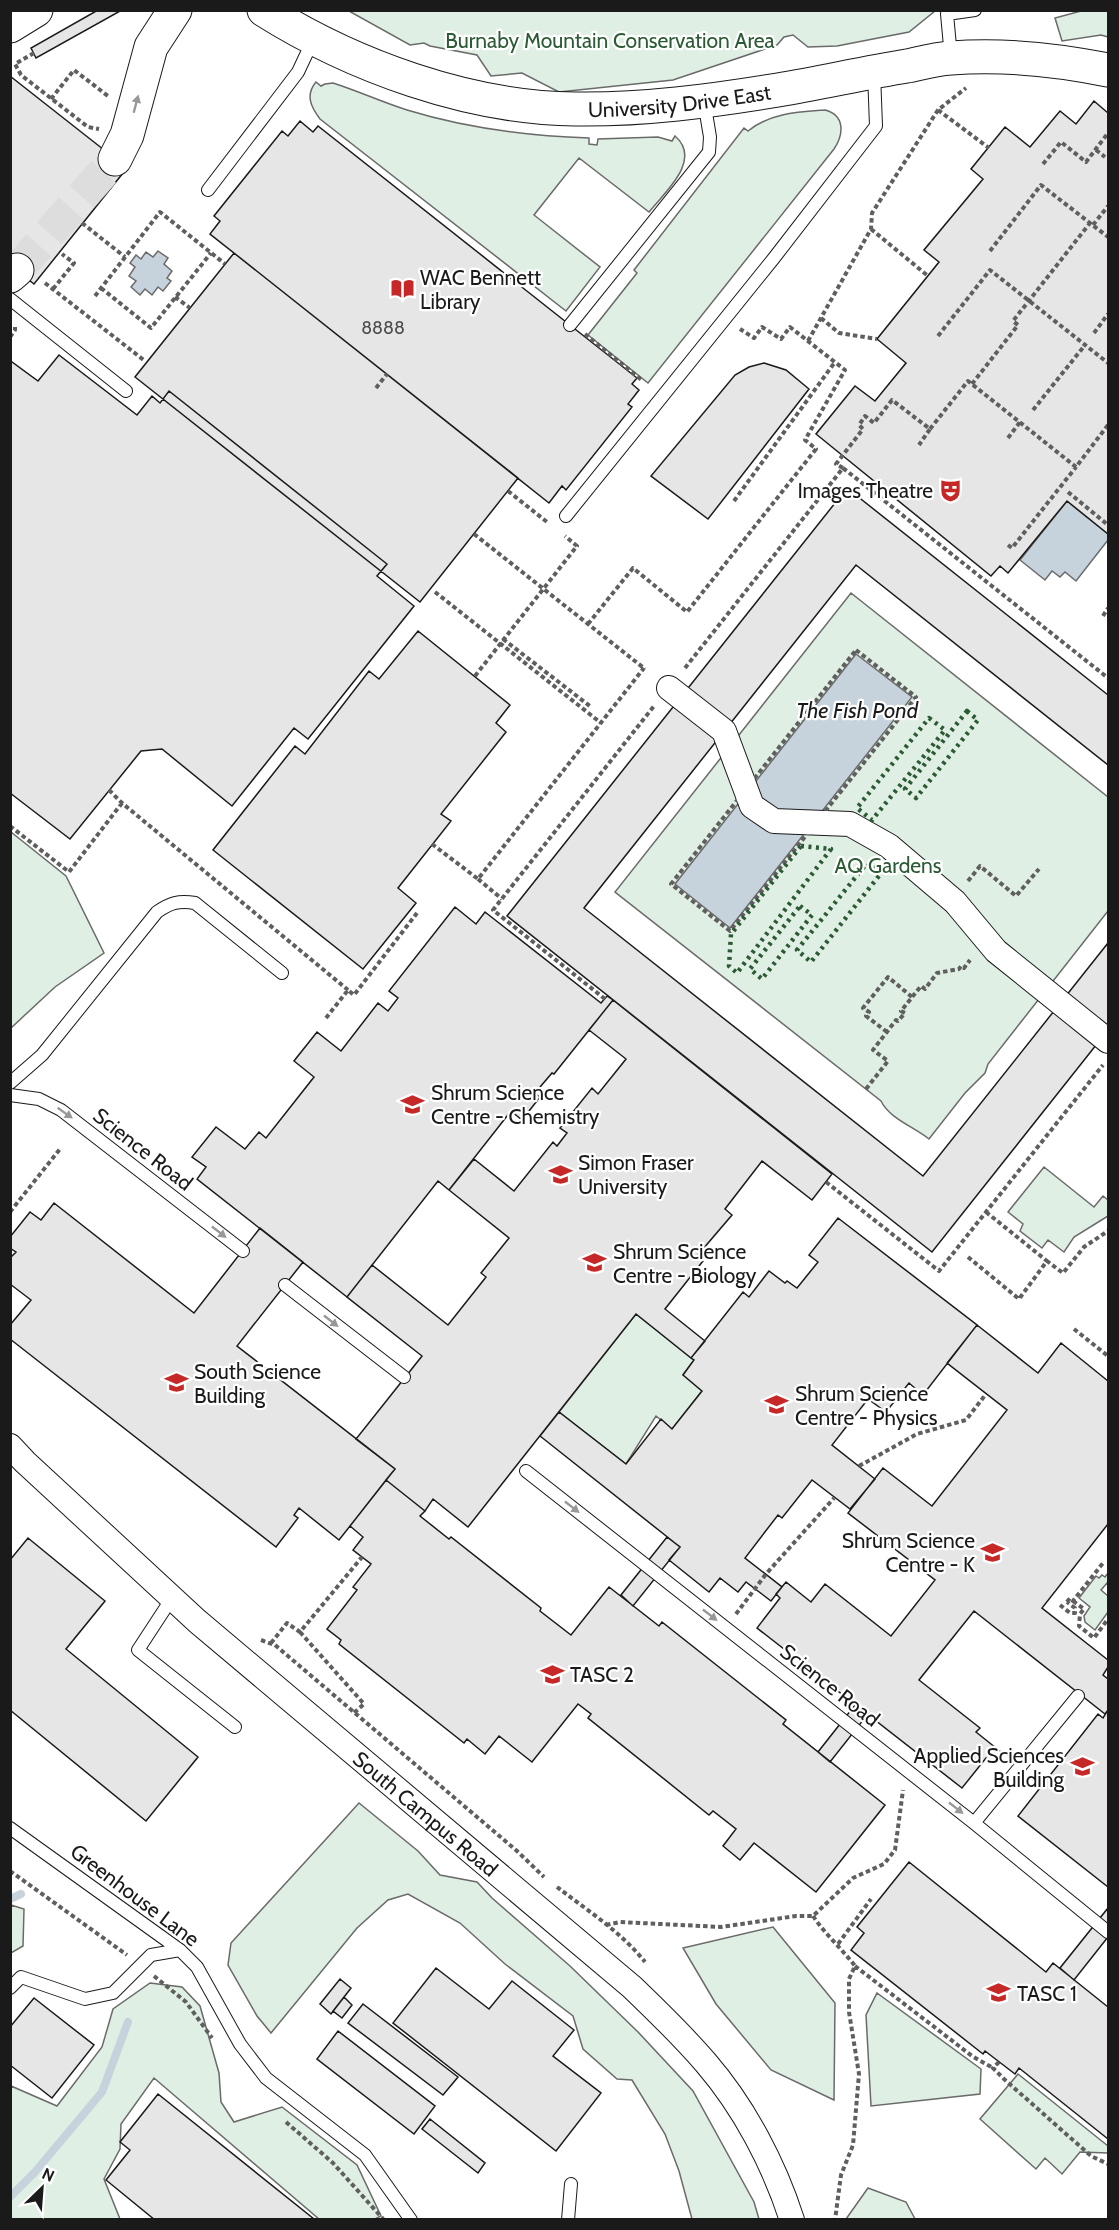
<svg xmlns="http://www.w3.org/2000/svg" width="1119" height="2230" viewBox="0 0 1119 2230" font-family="Cabin,sans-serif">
<rect width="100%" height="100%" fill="#fff"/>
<path fill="#e0efe3" stroke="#6a6a6a" stroke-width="1.5" d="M343,11H935L909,32L837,46L808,47L793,35L784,37L777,45L673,80L559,92L522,73L491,76L477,55L430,46L424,43L410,45L349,11Z
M1081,11H1108V37L1101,35L1062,41L1055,18Z
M316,82L321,86L325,84L333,83C358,91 382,102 407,110C466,128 528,136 589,138V144L597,145L598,139L658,137L672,141L675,136C703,160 664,193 649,212L579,158L534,215L600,267L566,311L320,119C311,107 305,95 316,82Z
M825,110C845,115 844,134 834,149L648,383L588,335L637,273L634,270L744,128L748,131C770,113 798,112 825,110Z
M851,593L1108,797V911L988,1064L985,1073L965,1093L929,1139C914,1127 889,1118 881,1101L615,892Z
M11,832L66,876L104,953L55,987L11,1028Z
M1044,1167L1094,1207L1103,1196L1108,1200V1216L1074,1237L1064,1252L1048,1240L1042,1248L1020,1231L1023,1224L1008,1212Z
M636,1314L694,1360L683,1375L702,1391L672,1429L656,1416L626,1464L559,1412Z
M1108,1573V1584L1107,1583L1101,1590L1108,1596V1612L1095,1630L1085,1622L1084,1616L1090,1607L1079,1598L1096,1576L1099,1578L1102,1575L1105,1577Z
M359,1803L418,1851L440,1875L477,1882L492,1898L570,1966L638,2032L693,2091L754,2202L759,2219H692L679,2171L665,2134L632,2080L617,2079L583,2049L573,2016L505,1964L460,1923L408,1894L388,1900L357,1928L271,2033L257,2016L228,1965L231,1943Z
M11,1905L24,1909L23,1946L11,1953Z
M773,1927L835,2003L834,2100L771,2070L716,2004L683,1948Z
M150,1983L182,1987L200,2006L219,2073L221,2102L234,2122L282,2107L357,2165L381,2216L375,2219H319L154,2078L121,2124L120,2149L104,2179L120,2219L11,2220V2086L57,2106L102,2047L113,2009Z
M877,1993L981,2069L980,2094L871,2106L866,2015Z
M1018,2074L1108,2146V2153L1080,2152L1062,2174L1045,2158L1036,2169L980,2119Z
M868,2188L906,2202L915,2219H846Z"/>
<path fill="#c6d2dc" stroke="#6a6a6a" stroke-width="1.5" d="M158,251L168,258L164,264L172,271L167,278L171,281L163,291L158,287L152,295L145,289L140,295L131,287L136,281L129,276L135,267L130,263L136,255L141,259L146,252L153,257Z
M1067,501L1108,534V540L1076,581L1065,572L1060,577L1052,571L1045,580L1020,560Z
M856,654L912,697L730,928L675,884Z"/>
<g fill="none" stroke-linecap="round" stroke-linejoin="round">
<path stroke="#c6d2dc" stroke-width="8" d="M10,1899L21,1894
M10,2197L35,2172L102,2092L128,2022"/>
</g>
<path fill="#e6e6e6" stroke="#1a1a1a" stroke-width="1.5" d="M98,10H122L36,58L31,48Z
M10,76L127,168L34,284L10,265Z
M1094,101L1108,113V534L1067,501L1008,573L1000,566L991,576L816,434L855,386L875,401L906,363L877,339L939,262L924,250L983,179L971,169L1005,127L1030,147L1060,111L1076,124Z
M300,121L313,132L318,126L637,378L632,384L639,390L628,404L632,407L566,490L562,486L549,503L210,234L220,221L214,216L282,131L288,136Z
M234,253L518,478L420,602L135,377Z
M59,355L137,415L152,396L160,403L169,391L387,564L377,576L414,606L308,739L294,728L232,806L162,749L141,751L70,839L10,793V364L12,362L38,381Z
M764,363L786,370L809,389L708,519L651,476L735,375L749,367Z
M847,488L1108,695V765L856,565L584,908L923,1176L1108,943V1030L932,1252L507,916Z
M418,631L510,705L496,723L506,732L441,814L451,821L398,888L416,903L363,969L213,850L295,746L305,754L369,671L379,679Z
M455,907L476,924L485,912L601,1003L607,996L613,1000L554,1074L552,1073L535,1093L540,1097L522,1120L511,1111L449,1190L438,1181L347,1297L197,1179L206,1167L192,1157L216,1127L245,1149L259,1132L266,1138L314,1077L294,1061L317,1032L341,1051L378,1003L388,1011L398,998L389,991Z
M613,1000L832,1174L812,1200L762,1161L725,1209L732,1215L697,1256L703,1261L665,1309L705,1341L691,1358L636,1314L468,1527L433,1499L425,1511L386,1480L395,1469L356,1439L422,1356L347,1297L372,1265L448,1325L486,1277L481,1273L509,1238L449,1190L474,1159L514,1191L553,1142L557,1146L567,1133L560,1128L592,1088L598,1094L626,1059L589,1030Z
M54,1203L194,1313L260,1228L303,1262L237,1346L395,1469L339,1540L299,1508L294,1515L298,1518L276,1547L10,1339V1325L31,1300L10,1284V1258L16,1252L10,1248V1237L30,1212L41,1220Z
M838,1218L977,1325L923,1395L909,1383L886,1412L868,1399L832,1445L875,1479L850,1509L812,1480L782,1518L778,1515L745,1558L782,1587L771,1601L746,1582L738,1592L720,1578L709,1592L669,1560L680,1547L540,1436L559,1412L626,1464L661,1419L672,1429L702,1391L683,1375L694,1360L691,1358L743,1292L749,1297L769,1271L785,1283L787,1281L797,1288L818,1262L809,1255Z
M977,1325L1038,1373L1061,1343L1108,1381V1524L1042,1608L1108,1660V1667L1103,1675L1108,1679V1710L1105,1714L974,1611L919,1680L980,1728L976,1732L1001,1752L992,1762L986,1758L962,1788L757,1628L780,1598L776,1594L786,1582L811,1602L825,1584L891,1636L935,1580L848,1513L883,1468L932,1506L1007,1410L947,1363Z
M386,1480L425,1511L420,1516L449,1539L451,1537L541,1608L540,1611L571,1635L609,1587L659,1626L662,1622L786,1720L783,1724L885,1805L816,1892L754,1843L740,1860L723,1846L736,1829L713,1811L709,1815L588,1718L591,1714L578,1704L532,1762L499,1736L485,1754L467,1739L464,1743L339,1644L341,1640L327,1629L357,1590L353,1587L371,1564L353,1550L363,1537L350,1526Z
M667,1537L680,1547L633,1606L621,1595Z
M28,1538L105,1601L66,1649L198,1757L146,1821L10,1710V1560Z
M855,1705L868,1714L830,1762L818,1752Z
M1108,1710V1887L1018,1816L1098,1714L1103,1718Z
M909,1862L1046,1972L1053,1963L1108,2007V2139L1019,2068L1015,2074L985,2051L983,2054L851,1950L864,1933L857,1927Z
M1108,1908V1937L1074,1980L1060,1968Z
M436,1968L489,2009L512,1981L574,2030L553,2056L601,2093L556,2151L393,2023Z
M340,1979L351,1988L331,2014L320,2004Z
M344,1997L352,2005L342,2018L333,2011Z
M34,1998L94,2045L52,2098L10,2065V2027Z
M363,2004L458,2077L443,2095L348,2023Z
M338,2031L435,2106L414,2134L317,2059Z
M158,2094L314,2219L155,2220L106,2180L130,2150L120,2142Z
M430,2119L485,2163L478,2173L422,2129Z"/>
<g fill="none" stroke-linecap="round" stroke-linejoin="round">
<path stroke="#ddd" stroke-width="33" stroke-dasharray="33 16" stroke-linecap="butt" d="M17,270L115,159"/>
<defs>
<path id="lane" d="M951,57L947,14L975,10
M208,190L298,72L313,40
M10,299L126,391
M570,325L709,152L710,137L704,101
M566,516L774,258L876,126L874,73
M10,1083L42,1055L157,912C170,903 179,900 195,903L282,973
M10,1095L39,1099L61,1110L243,1251
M285,1285L404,1377
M526,1471L974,1823L1108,1932
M172,1598L138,1650L235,1727
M974,1823L1078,1696
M10,1828L180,1950L197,1967L240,2044L266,2078L365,2155L411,2220
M10,1988L21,1977L85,1999L113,1993L151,1955L180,1950
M568,2220L571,2184"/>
<g id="street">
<path d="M669,688L724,731L752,806L774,821L850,824L889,846L955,902L996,951L1108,1041"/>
<path id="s1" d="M10,1446L25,1462L197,1621L632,1987C657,2011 683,2036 706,2063C744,2107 774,2164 792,2220"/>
</g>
<g id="secondary">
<path id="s2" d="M264,10C353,66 469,108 575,109C643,110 711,101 778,90C821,83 863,73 907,66C921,63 936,59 951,58C1003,54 1058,60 1108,70"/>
<path d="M10,26L36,10"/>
<path d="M115,159L127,135L151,47L175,10"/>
<path d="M10,276L17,270"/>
</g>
</defs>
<use href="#lane" stroke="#1a1a1a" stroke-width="14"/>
<use href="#street" stroke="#1a1a1a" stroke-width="26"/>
<use href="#secondary" stroke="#1a1a1a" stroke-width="35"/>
<path stroke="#5f5f5f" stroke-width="4" stroke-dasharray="4.5 3" stroke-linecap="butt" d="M34,53L15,64L21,75L88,127L99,129
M51,99L74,70L108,96
M938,110L989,148
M1096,150L1105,157
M1043,164L1061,142L1086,162L1108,133
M82,223L125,257
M1093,225L1108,206
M871,229L928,276
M990,251L1041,185L1108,237
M45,283L145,361
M101,288L151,328L211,253
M53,289L74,263L62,254
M95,296L160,212L225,264
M175,297L190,308
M821,318L839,333L877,339
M1094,333L1108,314
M585,334L643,381
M938,336L990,270L1108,363
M10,337L15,330V327
M808,341L871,229L872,213L938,110L966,88
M972,384L1018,325L1013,321L1090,223
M376,388L387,374
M1033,410L1085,345
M930,429L968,381L1076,467L1108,425
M1008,438L1020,422
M843,468L836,464L863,429L859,425L865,416L874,423L892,400L930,429L919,445
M508,491L547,522
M1068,492L1108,525
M734,501L835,362
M474,534L645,669
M1008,545L1012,548L1076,467
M1103,616L1108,608
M588,624L633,568L687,612L816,449L805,440L845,370L790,327L781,339L762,327L754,338L740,329
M503,639L591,707
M856,650L916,697L730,931L671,884Z
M685,668L843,468L1108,678
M475,676L577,546L565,536
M109,790L122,803L348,990
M10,826L69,872L122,803
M432,844L478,879L644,668
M478,879L502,899
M968,881L980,866L1016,896L1039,869
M605,999L493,910L654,706
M326,1018L348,990L354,995L417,913
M887,1032L866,1016L869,1012L863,1008L888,977L912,997
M866,1089L888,1061L873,1050L896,1020L898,1021L905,1013L901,1011L921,986L925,989L937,973L959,969L961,966L964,968L970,960
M826,1182L939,1271L1103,1065
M10,1212L60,1149
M986,1212L1047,1261
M968,1257L1019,1299L1047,1261L1063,1273L1084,1247L1108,1231
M1074,1329L1108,1356
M859,1466L917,1434L966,1420L986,1394
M1073,1601L1084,1609L1080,1614L1079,1626L1094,1638L1108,1619
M1067,1602L1070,1598L1073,1601L1103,1563
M1060,1605L1070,1613H1075V1608L1067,1602
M736,1614L766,1574L834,1498
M300,1632L364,1704L354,1713
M261,1640L275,1645L517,1851L544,1877
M271,1643L287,1623L300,1632L362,1557
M10,1871L127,1955
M557,1887C587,1910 621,1932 645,1962
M813,1916C825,1934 842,1949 855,1966L849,1979V2012L859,2074L853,2145L841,2175L835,2220
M606,1925L620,1922L721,1927L796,1916H813L853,1878L884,1864L895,1850L903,1790
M838,1944L871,1899
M855,1966L972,2056L993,2068
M154,1976L186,2002L212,2038
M999,2062L993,2068L1004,2079L1091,2156L1108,2164
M286,2122L333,2163L384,2220"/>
<use href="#lane" stroke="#fff" stroke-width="12"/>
<use href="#street" stroke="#fff" stroke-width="24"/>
<use href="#secondary" stroke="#fff" stroke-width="33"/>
<path stroke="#5f5f5f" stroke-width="4" stroke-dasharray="4.5 3" stroke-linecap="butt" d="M435,592L601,723"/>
<path stroke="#2b5a34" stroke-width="4.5" stroke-dasharray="3 4.5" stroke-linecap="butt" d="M967,711L978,720L916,798L905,789Z
M929,718L945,730L872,820L857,808Z
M801,846L831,849L737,973L729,966L731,934Z
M867,863L882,872L811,962L797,950Z
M800,906L812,915L762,979L750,969Z"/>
</g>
<defs><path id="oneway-solid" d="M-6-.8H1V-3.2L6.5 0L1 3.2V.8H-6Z" transform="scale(1.5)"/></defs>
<g fill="#989898">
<use href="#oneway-solid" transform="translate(136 104) rotate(-75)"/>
<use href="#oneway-solid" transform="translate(65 1113) rotate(35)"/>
<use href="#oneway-solid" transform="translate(219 1232) rotate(38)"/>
<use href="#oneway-solid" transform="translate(331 1321) rotate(38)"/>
<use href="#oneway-solid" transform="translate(572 1507) rotate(38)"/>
<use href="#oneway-solid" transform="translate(710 1615) rotate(38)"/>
<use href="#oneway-solid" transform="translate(956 1808) rotate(38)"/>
</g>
<defs>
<symbol id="library-bare" viewBox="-9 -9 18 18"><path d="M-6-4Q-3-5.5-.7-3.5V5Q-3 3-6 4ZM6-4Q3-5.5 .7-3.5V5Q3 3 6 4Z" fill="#c62828" stroke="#fff" stroke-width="2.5" paint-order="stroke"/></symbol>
<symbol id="theatre-bare" viewBox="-9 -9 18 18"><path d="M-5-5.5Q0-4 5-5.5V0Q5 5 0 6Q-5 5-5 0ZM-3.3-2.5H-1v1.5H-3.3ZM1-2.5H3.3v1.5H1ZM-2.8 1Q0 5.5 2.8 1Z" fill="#c62828" stroke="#fff" stroke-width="2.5" paint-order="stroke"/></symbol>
<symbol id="university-bare" viewBox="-9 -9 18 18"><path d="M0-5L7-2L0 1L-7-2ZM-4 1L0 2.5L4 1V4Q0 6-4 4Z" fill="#c62828" stroke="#fff" stroke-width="2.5" paint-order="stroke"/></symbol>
</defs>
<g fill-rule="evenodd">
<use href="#library-bare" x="386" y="272" width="33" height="33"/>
<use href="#theatre-bare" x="934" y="474" width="33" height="33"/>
<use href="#university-bare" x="396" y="1088" width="33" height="33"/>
<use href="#university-bare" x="544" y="1158" width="33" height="33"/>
<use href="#university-bare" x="578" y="1246" width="33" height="33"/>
<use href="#university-bare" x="160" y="1366" width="33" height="33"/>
<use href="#university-bare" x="760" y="1388" width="33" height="33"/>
<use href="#university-bare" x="976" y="1536" width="33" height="33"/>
<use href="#university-bare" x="536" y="1658" width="33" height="33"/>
<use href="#university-bare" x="1066" y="1750" width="33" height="33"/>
<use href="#university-bare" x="982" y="1976" width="33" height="33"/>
</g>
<g text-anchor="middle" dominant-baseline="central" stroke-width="4.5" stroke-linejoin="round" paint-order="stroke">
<g font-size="18" fill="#4d4d4d">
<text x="383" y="328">8888</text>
</g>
<g font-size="21" fill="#2b5a34" stroke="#fff">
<text x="610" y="40">Burnaby Mountain Conservation Area</text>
<text x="888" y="865">AQ Gardens</text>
</g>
<g font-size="21" fill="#1a1a1a" stroke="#fff">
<text stroke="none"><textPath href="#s2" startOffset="435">University Drive East</textPath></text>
<text transform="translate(143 1149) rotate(38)">Science Road</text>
<text transform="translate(830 1685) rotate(38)">Science Road</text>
<text stroke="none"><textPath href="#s1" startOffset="555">South Campus Road</textPath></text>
<text transform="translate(135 1895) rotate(37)">Greenhouse Lane</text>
</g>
<g font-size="21" fill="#1a1a1a" stroke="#fff" text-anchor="start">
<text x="420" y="277">WAC Bennett<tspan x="420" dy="24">Library</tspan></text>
<text x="933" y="490" text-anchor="end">Images Theatre</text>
<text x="431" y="1092">Shrum Science<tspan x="431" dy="24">Centre - Chemistry</tspan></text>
<text x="578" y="1162">Simon Fraser<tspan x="578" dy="24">University</tspan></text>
<text x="613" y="1251">Shrum Science<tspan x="613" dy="24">Centre - Biology</tspan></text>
<text x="194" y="1371">South Science<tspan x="194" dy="24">Building</tspan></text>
<text x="795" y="1393">Shrum Science<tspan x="795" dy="24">Centre - Physics</tspan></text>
<text x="975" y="1540" text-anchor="end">Shrum Science<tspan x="975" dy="24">Centre - K</tspan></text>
<text x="570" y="1674">TASC 2</text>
<text x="1064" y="1755" text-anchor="end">Applied Sciences<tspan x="1064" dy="24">Building</tspan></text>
<text x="1017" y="1993">TASC 1</text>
</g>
<g font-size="22" font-style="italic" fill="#1a1a1a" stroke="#fff">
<text x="857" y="710">The Fish Pond</text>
</g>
</g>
<rect width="1119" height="2230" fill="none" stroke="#1a1a1a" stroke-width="24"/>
<g transform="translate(42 2188) rotate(25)" stroke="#ffffff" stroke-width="4.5" paint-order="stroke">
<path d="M0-4.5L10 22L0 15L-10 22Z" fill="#1a1a1a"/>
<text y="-9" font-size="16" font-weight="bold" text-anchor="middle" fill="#1a1a1a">N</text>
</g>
</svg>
